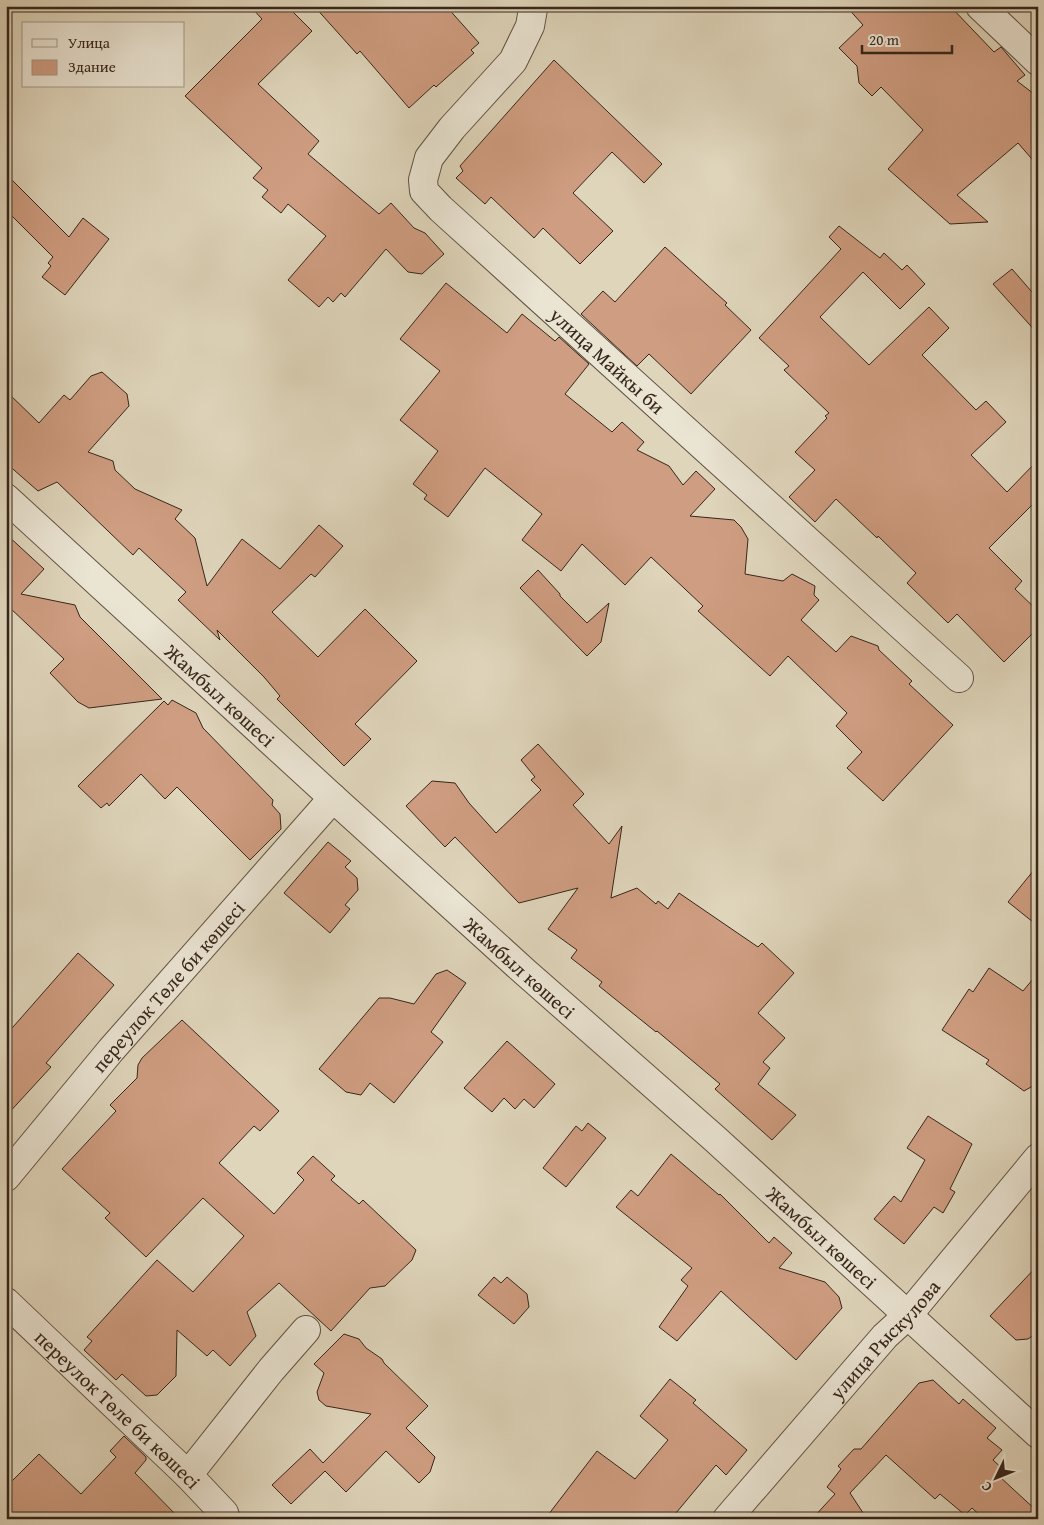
<svg xmlns="http://www.w3.org/2000/svg" width="1044" height="1525" viewBox="0 0 1044 1525" font-family="'Gentium Book Plus',serif">
<rect width="100%" height="100%" fill="#dfd5bb"/>
<filter id="stains"><feTurbulence type="fractalNoise" baseFrequency=".004" numOctaves="4"/><feColorMatrix values="0 0 0 0 .2 0 0 0 0 .09 0 0 0 0 .02 0 0 0 .5 -.17"/></filter>
<radialGradient id="worn" r=".72"><stop offset=".6" stop-color="#630" stop-opacity="0"/><stop offset="1" stop-color="#630" stop-opacity=".3"/></radialGradient>
<path fill="#cf9d81" stroke="#36261a" d="M250,6H287L312,31L258,84L319,141L308,154L379,214L391,203L414,228L425,233L444,254L422,274L408,272L386,249L345,297L341,293L333,302L328,297L319,307L288,280L326,236L288,204L281,213L262,197L268,190L253,178L262,168L185,96L262,19Z
M314,6H446L479,43L471,50L474,53L436,87L434,85L409,108L360,51L357,54Z
M846,6H950L994,52L1001,47L1025,75L1017,81L1038,97V166L1018,143L957,195L988,222L950,224L888,169L923,130L881,87L872,96L859,83L857,66L839,48L863,25Z
M554,60L662,164L644,183L612,152L573,193L613,231L580,264L543,228L534,238L491,197L485,204L456,178L463,171L460,166Z
M6,174L69,237L83,218L109,239L65,295L42,277L51,266L48,263L53,257L6,210Z
M839,226L880,258L884,253L902,270L907,265L925,284L900,309L863,272L820,317L869,365L929,307L949,328L922,355L976,410L986,401L1006,422L971,455L1007,492L1038,460V499L989,548L1022,581L1015,589L1038,611V628L1004,662L957,614L948,623L907,583L916,573L878,536L877,538L836,499L815,522L789,497L815,470L795,452L827,418L825,416L829,413L784,370L789,366L759,338L841,249L829,237Z
M665,247L727,303L725,305L751,330L691,394L649,354L637,366L581,314L603,291L615,302Z
M1012,269L1038,299V334L993,284Z
M446,283L507,333L522,314L555,341L559,337L589,364L565,394L612,432L622,422L644,442L637,450L669,466L683,485L696,471L715,489L690,516L734,520L741,527L748,539L745,574L783,581L792,574L815,586L814,595L819,600L801,620L836,652L851,636L878,646L879,650L912,681L909,684L953,725L883,801L847,768L862,752L836,726L847,713L788,656L770,676L698,611L703,606L651,557L625,585L582,544L561,571L522,540L542,514L485,468L448,517L424,499L427,495L413,484L438,451L400,420L440,371L400,339Z
M102,372L127,394L129,406L88,452L113,461L115,470L135,489L182,510L175,519L195,538L207,586L242,539L280,569L319,525L343,546L315,577L311,574L272,612L318,657L365,609L417,661L355,724L371,739L344,766L277,699L280,696L264,677L217,630L220,640L178,600L186,592L139,548L133,555L57,482L38,491L6,463V391L39,423L64,395L70,400L91,376Z
M6,534L44,569L21,594L75,605L80,617L162,699L89,708L78,702L50,673L64,659L9,607L6,611Z
M538,570L560,594V596L587,623L609,603L601,642L587,656L520,588Z
M172,700L196,713L203,728L273,800L272,805L280,814L281,829L250,860L177,787L165,799L141,774L109,806L107,803L101,808L78,786L164,701L168,705Z
M538,744L584,794L573,805L609,844L622,826L611,898L637,888L656,904L658,901L668,909L679,893L758,947L762,943L794,973L758,1013L785,1038L763,1062L770,1068L758,1084L796,1115L772,1140L715,1089L720,1084L657,1031L656,1032L599,986L602,982L571,958L577,950L548,929L578,888L519,903L455,837L445,847L406,806L432,781L455,783L469,803L496,833L541,790L531,780L535,777L521,760Z
M328,842L351,861L345,867L357,878L358,890L345,905L350,909L330,933L284,893Z
M1038,865V926L1008,902Z
M78,953L114,985L46,1063L51,1067L6,1116V1035Z
M989,968L1023,991L1038,973V1083L1024,1091L986,1064L989,1060L942,1030L969,989L973,992Z
M447,970L466,983L431,1032L443,1042L394,1103L370,1083L361,1095L346,1092L319,1069L379,998H390L414,1004L436,974Z
M182,1020L279,1111L260,1131L254,1126L219,1163L274,1214L304,1180L297,1173L313,1156L335,1176L331,1180L359,1204L363,1200L416,1250L412,1260L385,1286L370,1288L331,1331L279,1283L247,1312L256,1336L230,1366L213,1350L207,1356L177,1330L176,1376L157,1395L146,1396L122,1374L116,1380L84,1350L92,1341L87,1337L157,1260L193,1292L244,1236L203,1198L146,1257L105,1218L110,1213L62,1169L116,1111L110,1105L137,1078L138,1065L142,1058Z
M507,1041L555,1084L534,1108L524,1099L515,1109L504,1098L492,1112L464,1088Z
M928,1116L972,1144L950,1189L955,1192L943,1213L934,1207L904,1244L874,1219L894,1196L901,1202L925,1160L907,1148Z
M588,1123L606,1138L566,1187L543,1168L576,1126L582,1131Z
M671,1154L719,1195L720,1194L769,1243L774,1237L792,1253L779,1268L825,1282L839,1297L842,1308L796,1360L721,1291L677,1341L659,1327L688,1286L681,1280L692,1268L616,1207L631,1190L638,1196Z
M1038,1265V1332L1028,1339L1016,1340L990,1316Z
M494,1277L501,1283L507,1277L527,1294L529,1307L514,1324L478,1295Z
M344,1334L359,1339L366,1348L382,1359L384,1363L428,1406L406,1428L435,1457L430,1472L419,1483L386,1451L346,1492L325,1471L291,1504L272,1485L310,1449L323,1463L371,1414L326,1406L319,1400L317,1392L324,1373L314,1364Z
M670,1379L696,1400L693,1403L747,1450L726,1475L716,1465L671,1519H545L597,1451L635,1479L668,1440L640,1416Z
M933,1380L959,1404L963,1399L996,1428L987,1438L1002,1450L993,1460L1005,1471L1000,1477L1038,1512V1519H984L972,1508L965,1515L940,1494L935,1499L886,1455L850,1493L867,1519H812L835,1494L827,1487L841,1469L838,1466L854,1449H861L919,1383Z
M124,1436L146,1457V1460L135,1473L180,1519H6V1487L39,1454L81,1494L116,1457L110,1451Z"/>
<g fill="none" stroke-linecap="round" stroke-linejoin="round">
<defs>
<g id="minor">
<path id="s1" d="M531,6L533,9L530,26L513,61L452,128L429,158L423,180L424,191L441,209L959,678"/>
<path d="M980,6L1038,61"/>
<path id="s2" d="M6,498L333,798L525,972L714,1138L1038,1434"/>
<path id="s3" d="M6,1177L111,1050L333,798"/>
<path id="s4" d="M6,1302L188,1475L224,1513L226,1519"/>
<path d="M188,1475L271,1370L306,1330"/>
<path id="s5" d="M727,1519L885,1336L908,1315L1038,1158"/>
</g>
</defs>
<use href="#minor" stroke="#605242" stroke-width="30"/>
<use href="#minor" stroke="#eae4d3" stroke-width="28"/>
</g>
<g text-anchor="middle" dominant-baseline="central" stroke-width="4" stroke-linejoin="round" paint-order="stroke">
<g font-size="20" fill="#36261a" stroke="#eae4d3">
<text stroke="none"><textPath href="#s1" startOffset="472">улица Майкы би</textPath></text>
<text stroke="none"><textPath href="#s2" startOffset="291">Жамбыл көшесі</textPath></text>
<text stroke="none"><textPath href="#s2" startOffset="696">Жамбыл көшесі</textPath></text>
<text stroke="none"><textPath href="#s3" startOffset="250">переулок Төле би көшесі</textPath></text>
<text stroke="none"><textPath href="#s2" startOffset="1101">Жамбыл көшесі</textPath></text>
<text stroke="none"><textPath href="#s5" startOffset="239">улица Рыскулова</textPath></text>
<text stroke="none"><textPath href="#s4" startOffset="155">переулок Төле би көшесі</textPath></text>
</g>
</g>
<rect width="1044" height="1525" fill="none" stroke="#dfd5bb" stroke-width="25"/>
<rect x="8" y="8" width="1029" height="1510" fill="none" stroke="#36261a" stroke-width="2.5"/>
<rect x="12" y="12" width="1019" height="1500" fill="none" stroke="#36261a"/>
<rect x="22" y="22" width="162" height="65" fill="#eae4d3" stroke="#a29889"/>
<rect x="32" y="39" width="25" height="8" fill="#eae4d3" stroke="#a29889"/>
<text x="68" y="48" font-size="15" fill="#36261a">Улица</text>
<rect x="32" y="60" width="25" height="15" fill="#cf9d81" stroke="#a29889"/>
<text x="68" y="72" font-size="15" fill="#36261a">Здание</text>
<g transform="translate(996 1478) rotate(227)" stroke="#eae4d3" stroke-width="4" paint-order="stroke">
<path d="M0-4L9 19L0 12L-9 19Z" fill="#36261a"/>
<text y="-8" font-size="14" font-weight="bold" text-anchor="middle" fill="#36261a">С</text>
</g>
<path d="M862 45v8h90v-8" fill="none" stroke="#36261a" stroke-width="2.5"/>
<text x="869" y="45" font-size="15" fill="#36261a" stroke="#eae4d3" stroke-width="4" paint-order="stroke">20 m</text>
<rect width="100%" height="100%" filter="url(#stains)"/>
<rect width="100%" height="100%" fill="url(#worn)"/>
</svg>
